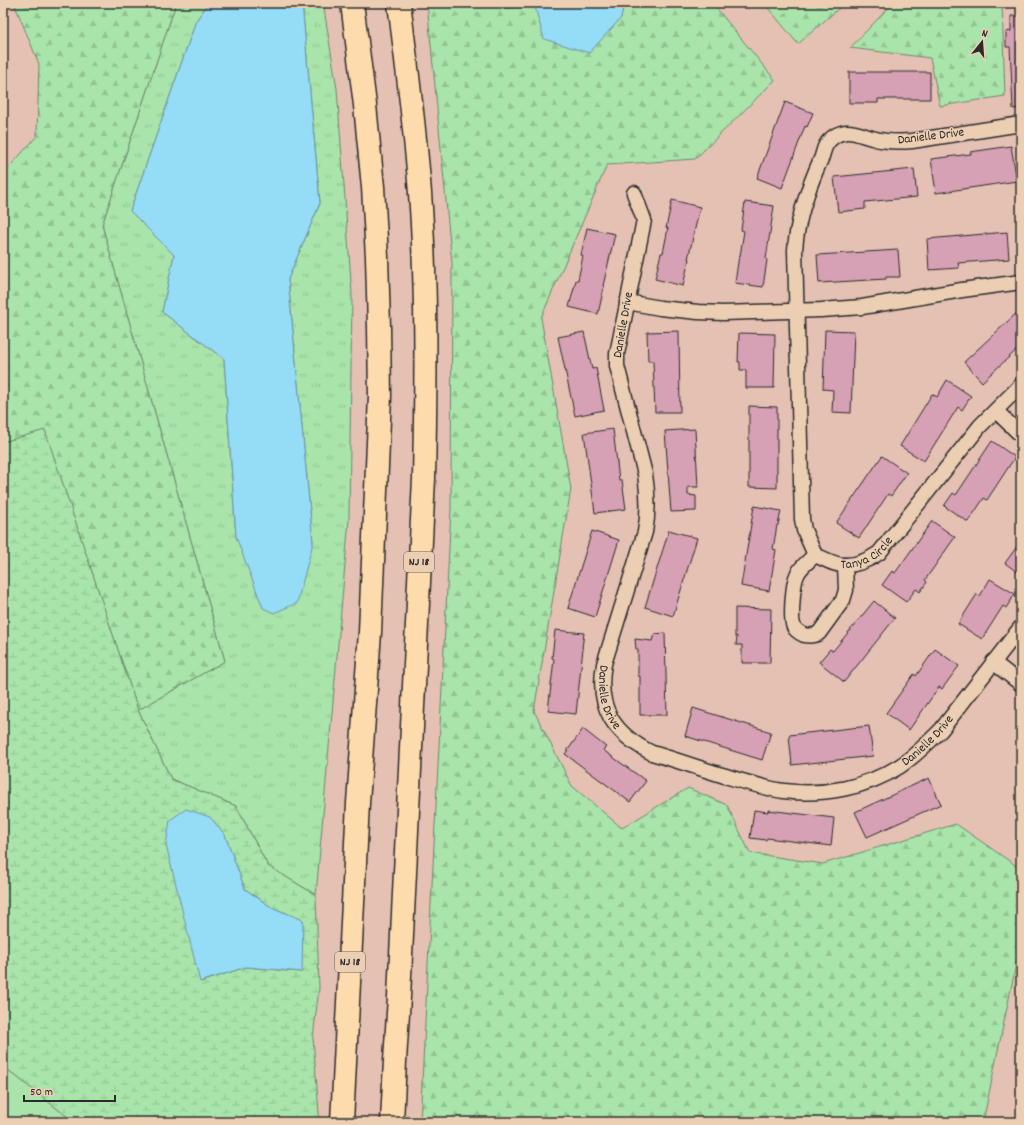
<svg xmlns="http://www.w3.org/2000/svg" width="1024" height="1125" viewBox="0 0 1024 1125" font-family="Dekko,sans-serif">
<defs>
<pattern id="grass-tufts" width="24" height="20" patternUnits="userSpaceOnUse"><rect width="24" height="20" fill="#a9e4aa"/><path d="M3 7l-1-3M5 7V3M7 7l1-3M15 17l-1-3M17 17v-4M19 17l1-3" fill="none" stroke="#92c492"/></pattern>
<pattern id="forest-firs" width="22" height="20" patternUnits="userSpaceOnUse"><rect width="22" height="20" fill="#a9e4aa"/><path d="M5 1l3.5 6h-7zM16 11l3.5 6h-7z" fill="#92c492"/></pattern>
<pattern id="wetland-marsh" width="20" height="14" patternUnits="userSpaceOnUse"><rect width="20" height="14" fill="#a9e4aa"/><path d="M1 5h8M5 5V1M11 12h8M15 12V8" fill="none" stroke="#92c492"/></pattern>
</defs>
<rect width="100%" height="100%" fill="#e5c1b4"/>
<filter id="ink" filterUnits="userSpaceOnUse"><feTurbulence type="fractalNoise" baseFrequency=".025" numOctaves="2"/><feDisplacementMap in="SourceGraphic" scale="8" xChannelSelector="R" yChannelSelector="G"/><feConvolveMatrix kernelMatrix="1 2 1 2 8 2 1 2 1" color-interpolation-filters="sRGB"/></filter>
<g filter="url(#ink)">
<path fill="url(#grass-tufts)" stroke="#6a886a" d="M176,3H208L196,21L130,211L174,255L162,312L224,359L236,537L313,543L288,279L320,203L302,3H323L337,89L352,295L349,519L316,895L268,866L236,806L171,779L138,710L225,661L102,225Z"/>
<path fill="url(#forest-firs)" stroke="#6a886a" d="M14,3H176L102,225L225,661L138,710L45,431L3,442V174L37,136L39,64Z
M427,3H503L505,8L535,7L621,18L624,3H719L717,9L775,80L695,159L607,165L541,318L571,489L534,711L572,786L622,828L688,788L727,805L750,853L823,864L956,824L1021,869V941L983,1122H420L451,509L452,264Z
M764,3H845L798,44Z
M893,3H1002L1005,96L940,106L930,58L850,48Z"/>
<path fill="url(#wetland-marsh)" stroke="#6a886a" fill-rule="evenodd" d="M45,430L138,710L171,779L236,806L268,866L316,895L319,988L313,1038L319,1113L318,1122H74L3,1066V442ZM225,835L245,889L271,907L303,920L301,972L246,967L201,982Z"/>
<path fill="#a9e4aa" stroke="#6a886a" d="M3,1066L74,1122H3Z"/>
<path fill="#95dcf7" stroke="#6b95a5" d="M208,3H302L320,203L288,279L313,543L297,603L274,613L263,608L236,537L224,359L162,312L174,255L130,211L196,21Z
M503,3H624L621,18L589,53L544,39L535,7L505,8Z
M186,809L210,817L225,835L245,889L271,907L303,920L302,972L246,967L200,982L166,845L170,820Z"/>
<path fill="#d6a0b5" stroke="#2b2b2b" d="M1011,16H1021V108L1013,109L1010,47H1006V32L1011,31Z
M849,72H930V99H878V103H849Z
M785,102L813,113L807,127L805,126L782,188L757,178Z
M1011,146L1017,181L936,193L931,159L971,154L970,152Z
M914,169L917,197L865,202V209L838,212L834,177Z
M672,200L700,207L688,259H689L683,286L655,279L661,253H663L668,228H666Z
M745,202L774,206L766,259L767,260L763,287L735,283L739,255L740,256L744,231L741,230Z
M587,228L615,234L603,286L604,287L598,314L569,307L576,280H578L583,256L581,255Z
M1007,232L1009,259L958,263L959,268L929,270L927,239Z
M898,250L900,277H886V279L819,283L817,255Z
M1021,309V346L982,382L964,362Z
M825,330L854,331L851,413L832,412L833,390L823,389Z
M679,331L680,412H655L653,361H648L647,332Z
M584,332L592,369L596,368L604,410L575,416L558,337Z
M739,333L775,334L774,388H746V370H740V362H738Z
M947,380L971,396L962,410L958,407L924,461L900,446L932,394L937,397Z
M749,406L777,407V488L749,487Z
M613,429L619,480H622L626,509L595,513L584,433Z
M695,429L698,487H688V495L696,496V511L671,512L665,431Z
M992,441L1015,457L987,500L984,498L968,522L944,506L953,493L956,495Z
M882,456L907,473L891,496L888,494L859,538L836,523Z
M754,506L781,511L778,525H777L773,549L776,550L769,591L741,586Z
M932,521L955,537L925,580L927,582L920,592L916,589L906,602L882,585L892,571L895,573Z
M669,530L697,538L673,616L645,607Z
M592,531L619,540L595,617L568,608Z
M1021,541V575L1005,563Z
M990,579L1015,594L1006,608L1003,606L982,639L958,624L977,594L980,596Z
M874,601L895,618L844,682L819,662L830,649L833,651Z
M735,608L771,609L770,663H742V645H736L737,636L735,637Z
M555,630L584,633L582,648H583L576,714L548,711L554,659L552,658Z
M665,633L667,715H640V676H638V649H636L635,639L652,641L654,634Z
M935,649L959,666L942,689L939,687L909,730L886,713L914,674L916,676Z
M693,708L771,732L762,760L685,736Z
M869,726L873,756L792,765L789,735Z
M583,729L606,747L603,750L646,781L630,802L565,754Z
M929,778L941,804L867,837L855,812Z
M754,810L768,812V810L834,818L831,846L767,838L766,840L750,838Z"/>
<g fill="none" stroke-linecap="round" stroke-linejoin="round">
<defs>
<g id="minor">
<path id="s1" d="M1021,124L912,141C899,142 885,142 872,138C864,136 854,131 846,132C838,133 830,138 826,145C823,150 823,155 821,159C808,188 797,218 795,250L802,519L804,530L815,555C825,559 836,566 846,565C858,565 870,559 879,553L980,426L1021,385"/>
<path id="s2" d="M634,193L644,220L617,354V366L645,474C648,494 649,512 645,532L604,664C596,708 614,734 652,753C676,760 699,768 722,775C742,781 763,788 784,791C823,796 866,788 900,766C915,756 928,743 941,730L1021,627"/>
<path d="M627,302L660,308L698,312L723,313L821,310L862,307L962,290L1021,282"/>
<path d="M996,411L1021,435"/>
<path d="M815,555C809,561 800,567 797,575C793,583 790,620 794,627C796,631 800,633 804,635C809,636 814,636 819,633L843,600L846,590L845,565"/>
<path d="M993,662L1021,684"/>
</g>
<path id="motorway" d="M342,1122L358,803L370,632L380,396L379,327L377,257L373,187L365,105L352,3
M392,1122L395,1061L399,997L424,478C426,383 427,288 420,193C415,129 407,66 399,3"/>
</defs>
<use href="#minor" stroke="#2b2b2b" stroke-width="17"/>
<use href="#motorway" stroke="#2b2b2b" stroke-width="25"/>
<use href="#minor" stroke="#eccfb3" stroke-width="14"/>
<use href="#motorway" stroke="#fedbac" stroke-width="22"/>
</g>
</g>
<g text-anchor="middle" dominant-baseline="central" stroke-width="3" stroke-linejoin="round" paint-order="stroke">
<g fill="#eccfb3" stroke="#655c54" stroke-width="1">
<rect x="404" y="552" width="30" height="20" rx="3"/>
<rect x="335" y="952" width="30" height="20" rx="3"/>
</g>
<g font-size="12" font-weight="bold" fill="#2b2b2b">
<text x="419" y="562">NJ 18</text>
<text x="350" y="962">NJ 18</text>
</g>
<g font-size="13" fill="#2b2b2b" stroke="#eccfb3">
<text transform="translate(931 137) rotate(-7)">Danielle Drive</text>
<text transform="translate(624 325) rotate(-80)">Danielle Drive</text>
<text stroke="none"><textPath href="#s1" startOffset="677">Tanya Circle</textPath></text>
<text stroke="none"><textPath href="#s2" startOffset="520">Danielle Drive</textPath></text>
<text stroke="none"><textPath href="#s2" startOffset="892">Danielle Drive</textPath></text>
</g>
</g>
<rect width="1024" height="1125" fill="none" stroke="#eccfb3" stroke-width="16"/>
<rect x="8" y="8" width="1008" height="1109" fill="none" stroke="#2b2b2b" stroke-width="1.5" filter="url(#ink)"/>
<g transform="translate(982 42) rotate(17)" stroke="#eccfb3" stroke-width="3" paint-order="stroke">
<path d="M0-3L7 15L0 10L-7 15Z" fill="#2b2b2b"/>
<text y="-6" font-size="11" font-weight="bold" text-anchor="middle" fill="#2b2b2b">N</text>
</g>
<path d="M24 1095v6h91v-6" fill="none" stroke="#2b2b2b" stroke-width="2"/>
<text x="30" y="1095" font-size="12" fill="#2b2b2b" stroke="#eccfb3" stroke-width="3" paint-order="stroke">50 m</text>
</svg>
